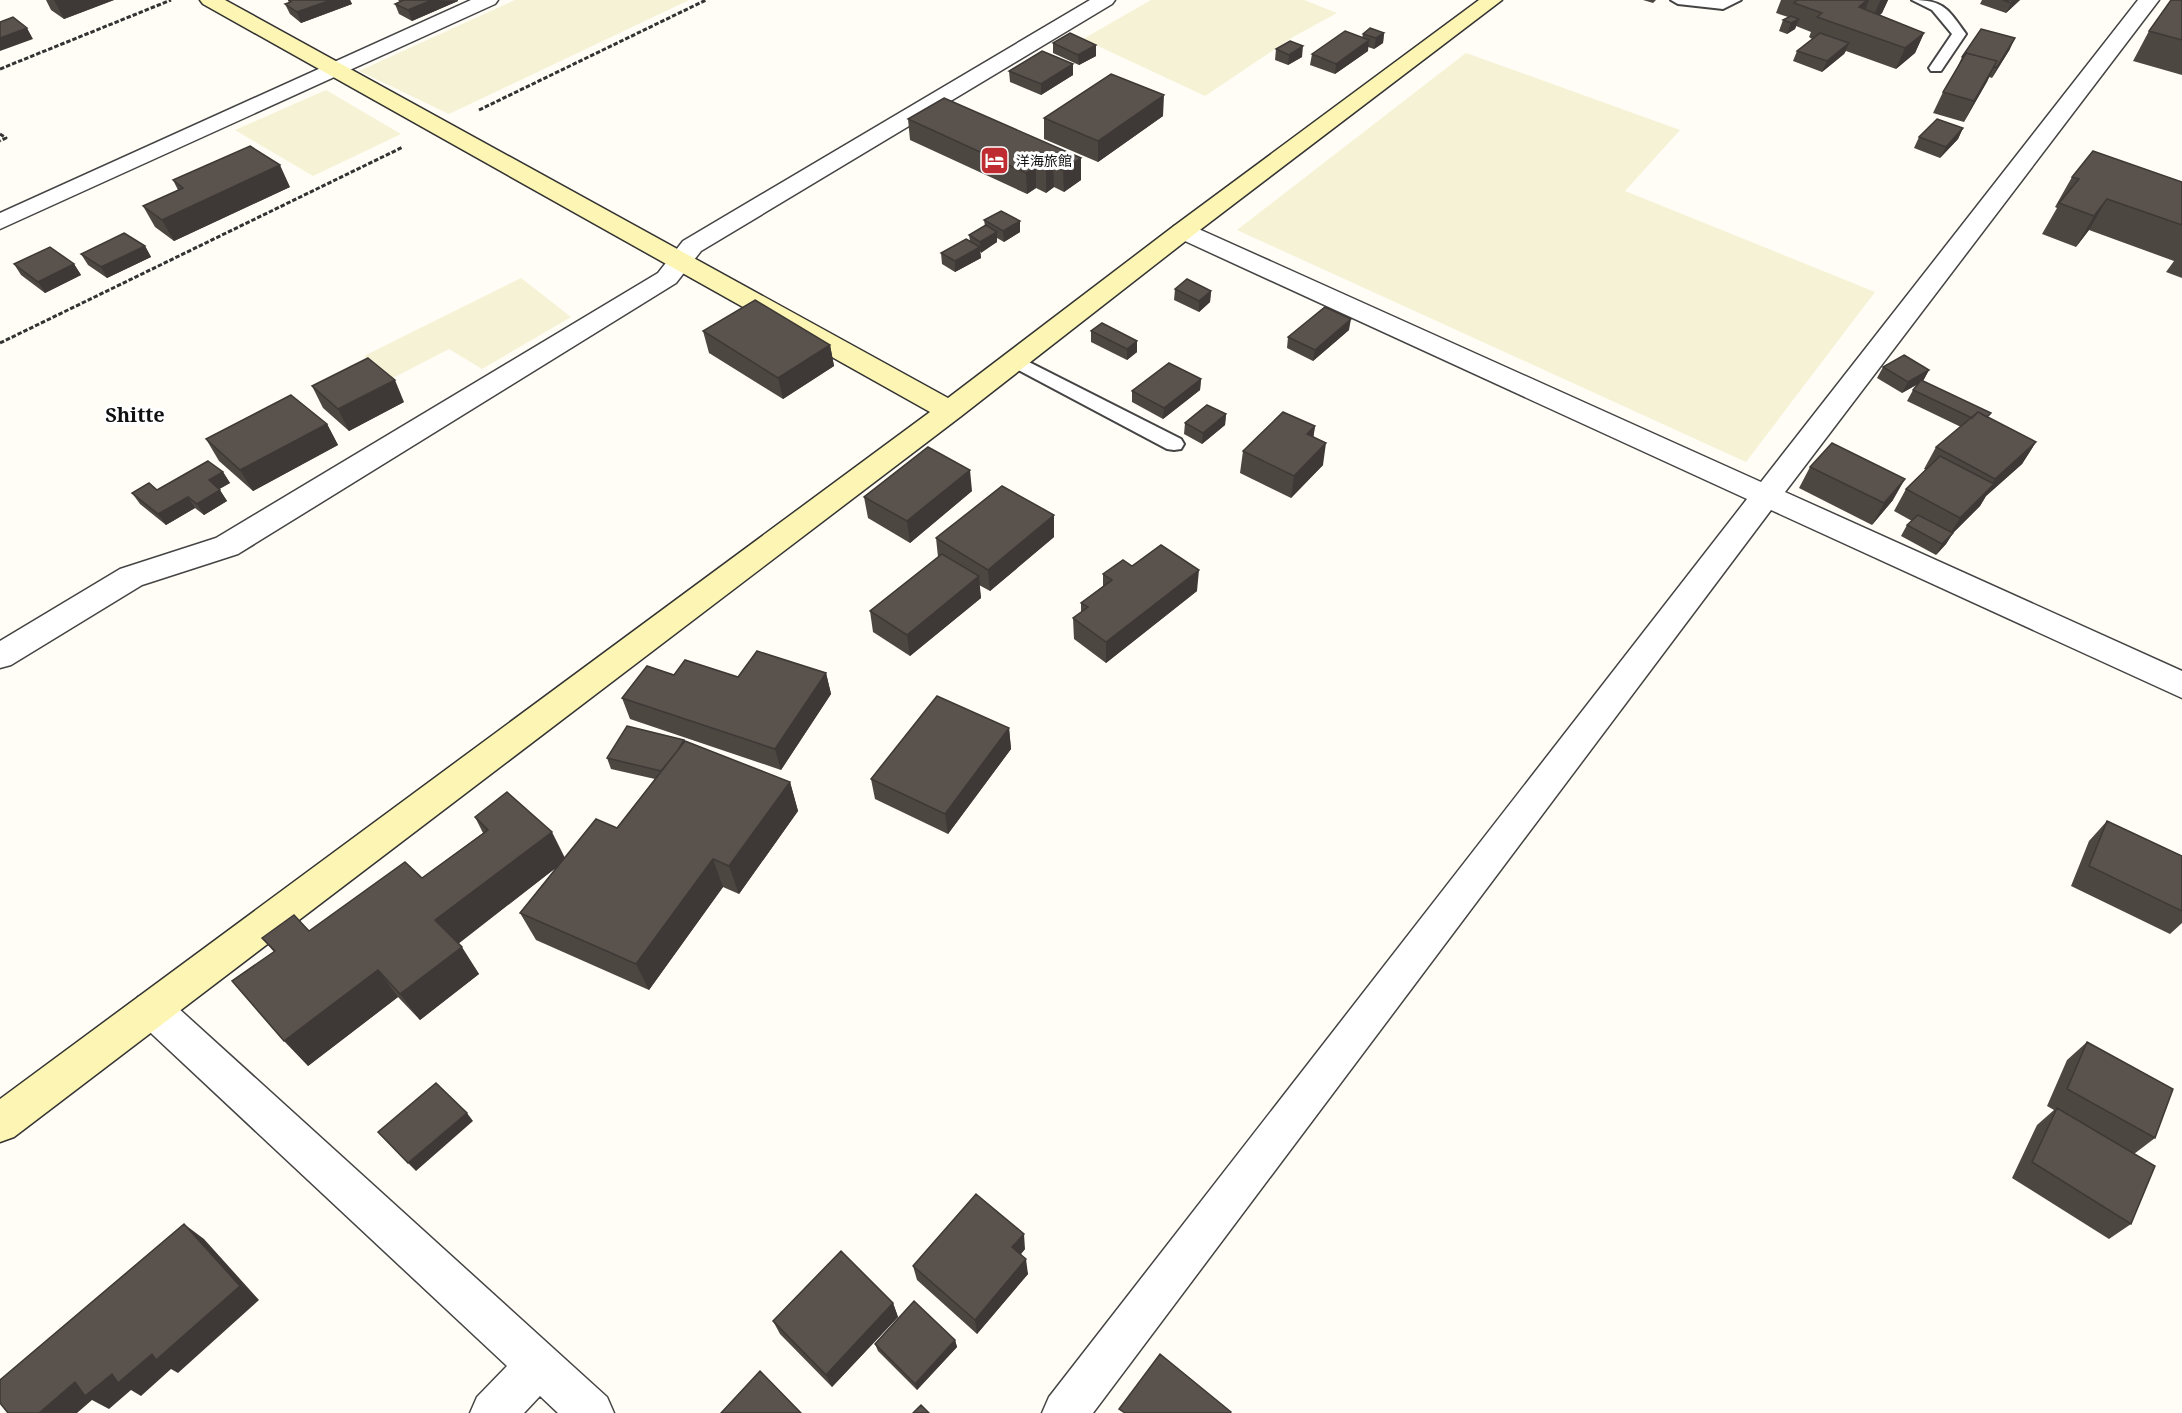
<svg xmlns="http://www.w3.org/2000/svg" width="2182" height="1413" viewBox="0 0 2182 1413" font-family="'Noto Serif','Noto Sans JP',serif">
<rect width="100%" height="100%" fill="#fffdf5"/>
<path fill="#f5f2d5" d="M515,0H689L449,114L359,71Z
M1151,0H1304L1337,13L1293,37L1205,96L1083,39Z
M1466,53L1680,130L1625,191L1875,292L1746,462L1237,230Z
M326,90L401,134L313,176L235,130Z
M521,278L571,317L482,369L449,349L391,379L364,356Z"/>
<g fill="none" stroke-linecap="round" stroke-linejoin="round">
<defs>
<path id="lane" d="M1671,0H1741L1723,9L1678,4Z
M1912,0C1944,0 1948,9 1966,34L1941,71H1931L1929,68L1952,34L1932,10Z
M1015,355L1181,439L1184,444L1181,449L1174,450L1167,449L1009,365L1006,361L1009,357Z"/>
<path id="street" d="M471,0H498L495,4L0,229V213Z
M1090,0H1115L1112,4L701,251L676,283L238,554L142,585L11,665L0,668V641L120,569L216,538L658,273L683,241Z
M2138,0H2159L1785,492L2182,671V698L1771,510L1093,1413H1042L1049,1397L1747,499L1174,236L1171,231L1174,226L1183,224L1192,226L1761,482Z
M152,992L166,997L607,1397L614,1413H558L540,1396L524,1413H470L477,1397L507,1366L138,1021L133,1009L138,997Z"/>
<path id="secondary" d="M200,0H225L948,398L1174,226L1479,0H1502L1192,236L960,417L14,1137L0,1142V1099L930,412L203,4Z"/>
</defs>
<use href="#lane" stroke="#444" stroke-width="4"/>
<use href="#street" stroke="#444" stroke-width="3"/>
<use href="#secondary" stroke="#333" stroke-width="3"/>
<path stroke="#333" stroke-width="3" stroke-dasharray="4.5 2" stroke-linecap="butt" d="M0,69L171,0
M479,110L706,0
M0,134L6,138L0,141
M0,343L403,147"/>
<use href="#lane" fill="#fff" fill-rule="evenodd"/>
<use href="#street" fill="#fff" fill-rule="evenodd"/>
<use href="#secondary" fill="#fcf5b3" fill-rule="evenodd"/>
</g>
<path fill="#4d4742" d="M46,0H114L64,19L51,10Z
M288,0H350L352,4L301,23L290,14L285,4L289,3Z
M398,0H458V1L412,21L399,14L395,4L400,2Z
M1643,0H1656L1653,3Z
M1781,0H1888L1882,13L1880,15L1924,33L1915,53L1896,69L1846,51L1844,54L1822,72L1793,61L1797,51L1812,39L1809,37L1811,32L1796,26L1795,29L1787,34L1779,31L1783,20L1788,17L1776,13Z
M1982,0H2020L2006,13L1980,4Z
M2182,0V75L2133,61L2149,31Z
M1384,33L1383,43L1374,49L1368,47V51L1335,74L1310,65L1312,54L1362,38L1363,34Z
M1053,43L1096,56L1079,65L1053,53Z
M1276,49L1302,57L1288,65L1275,60Z
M2010,49L1992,78L1989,77L1964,122L1933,113L1943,92L1957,68L1962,57Z
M1073,64V75L1041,95L1010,82L1009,71Z
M1163,116L1098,162L1044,139V118Z
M908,119L1081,158V180L1064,192L1054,187L1046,193L1036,188L1027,194L910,140Z
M1963,128L1958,139L1940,158L1914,148L1919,137Z
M2072,177L2182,182V278L2166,272L2174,261L2089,230L2076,247L2042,234L2057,208L2055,207Z
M173,180L290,187L174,241L155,227L143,206L178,190Z
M984,220L1020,232L1004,242L997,238V242L980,252L981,258L955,272L942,264L941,253L970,241L969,235L985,226Z
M145,246L151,257L107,278L88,265L81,254Z
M14,264H74L81,275L45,293L21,275Z
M1175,289L1211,291L1210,302L1199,312L1174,300Z
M1349,330L1313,361L1287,348L1288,337Z
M703,331L830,345L834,366L783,399L709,353Z
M1091,331L1137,352L1127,360L1091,342Z
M1883,367L1929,370L1923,381L1988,418L2036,442L2022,464L1986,496L1980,506L1953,533L1946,544L1936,555L1901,536L1907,525L1912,521L1894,511L1906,489L1926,470L1924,469L1936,447L1961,427L1907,401L1913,390L1918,384L1902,393L1877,378Z
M1201,379L1200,390L1163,419L1132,402V391Z
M312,386L404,402L349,431L323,408Z
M1226,414L1225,425L1202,444L1184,434L1185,423Z
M327,424L338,445L253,491L219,461L206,439Z
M1315,426L1313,437L1323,465L1291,498L1240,473L1243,451Z
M1810,467L1893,500L1872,525L1799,488Z
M223,472L230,483L219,489L227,501L204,515L195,508L166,525L140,504L132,493L157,490Z
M972,491L910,543L868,518L864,497Z
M1054,537L990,591L979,585L981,598L910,656L873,632L870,611L938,557L936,538Z
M1132,566L1197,591L1106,663L1074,639L1073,618L1081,613V603L1103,586V574Z
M826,673L831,694L781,770L630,719L622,698L674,675L738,677Z
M1009,728L1011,749L948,834L875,799L871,779Z
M685,741L790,782L798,811L739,894L723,887L649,990L536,940L520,913L557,867L458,943L479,974L420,1020L398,997L308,1066L274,952L262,938L309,931L422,878L483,833L475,817L564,858L617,828L655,779L611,769L607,758Z
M2107,821L2182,856V923L2170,934L2071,886L2089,841Z
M2087,1042L2155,1138L2134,1154L2131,1224L2109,1239L2012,1178L2037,1125L2054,1110L2047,1106L2067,1060Z
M1025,1249L1021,1254L1028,1274L977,1334L917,1280L913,1266Z
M893,1303L898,1317L832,1387L780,1334L773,1321Z
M955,1340L957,1347L917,1390L878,1351L875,1344Z"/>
<path fill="#3e3936" d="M54,0H114L64,19Z
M331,0H350L352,4L301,23L297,12Z
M432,0L458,1L412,21L408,10Z
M1867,0H1869L1862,18L1859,7Z
M1881,0H1888L1882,13L1871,22L1880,1Z
M2014,0H2020L2006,13L2011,3Z
M1799,19L1795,29L1787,34L1791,23Z
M27,28L33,39L0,51V38Z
M1384,33L1383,43L1374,49L1376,38Z
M1924,33L1915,53L1896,69L1905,48Z
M2015,38L2010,49L1992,78L1997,67Z
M1369,40L1368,51L1335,74L1336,64Z
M1849,43L1844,54L1822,72L1827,61Z
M1096,45V56L1079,65L1078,55Z
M1303,46L1302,57L1288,65L1289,55Z
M1997,61L1987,82L1964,122L1974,101Z
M1073,64V75L1041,95V84Z
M1164,95L1163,116L1098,162V141Z
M1963,128L1958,139L1940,158L1946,147Z
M1081,158V180L1064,192L1063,170Z
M280,165L290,187L174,241L162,220Z
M1053,166L1054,187L1046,193V171Z
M1036,167V188L1027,194L1026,173Z
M2107,199L2089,230L2076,247L2094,216Z
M1020,221V232L1004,242L1003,231Z
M997,232V242L981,253L980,242Z
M145,246L151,257L107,278L101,267Z
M980,247L981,258L955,272V261Z
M74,264L81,275L45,293L38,282Z
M1211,291L1210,302L1199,312V301Z
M1351,319L1349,330L1313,361L1315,350Z
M1137,341V352L1127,360V349Z
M830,345L834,366L783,399L778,378Z
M1929,370L1923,381L1902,393L1908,382Z
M1201,379L1200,390L1163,419L1164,408Z
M395,380L404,402L349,431L338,409Z
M1226,414L1225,425L1202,444L1203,433Z
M327,424L338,445L253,491L240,470Z
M1315,426L1312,448L1307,434Z
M2036,442L2022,464L1986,496L1980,506L1947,539L1960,518L1989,489L1995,479Z
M1326,443L1323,465L1291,498L1294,476Z
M970,470L972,491L910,543L907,521Z
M223,472L230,483L216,491L209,480Z
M1905,479L1893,500L1872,525L1884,503Z
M220,490L227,501L204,515L197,504Z
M188,497L195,508L166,525L158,514Z
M1054,515V537L990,591L988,570Z
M1953,533L1946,544L1936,555L1942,544Z
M1199,570L1197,591L1106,663V642Z
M979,576L981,598L910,656L907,635Z
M826,673L831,694L781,770L775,749Z
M1009,728L1011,749L948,834L945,814Z
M790,782L798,811L739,894L729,866Z
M552,832L566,860L453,948L435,920Z
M713,859L723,887L649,990L636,964Z
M462,947L479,974L420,1020L400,994Z
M378,970L398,997L308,1066L284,1041Z
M467,1113L473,1121L416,1171L408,1163Z
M184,1224L204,1239L259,1300L178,1373L171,1369L141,1396L131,1390L109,1409L92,1400L77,1413H39L75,1382L112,1374Z
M1024,1234L1025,1249L1014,1262L1012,1247Z
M1026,1259L1028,1274L977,1334L975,1320Z
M893,1303L898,1317L832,1387L826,1375Z
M955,1340L957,1347L917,1390L915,1384Z"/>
<path fill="#59524d" stroke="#3e3936" stroke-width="1.5" d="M289,0H331L297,12L285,4L291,2Z
M404,0H432L408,10L395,4Z
M1797,0H1867L1859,7L1924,33L1905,48L1817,17L1822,13L1794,3Z
M2003,0H2014L2011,3Z
M2171,0H2182V40L2149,31Z
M1791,16L1799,19L1791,23L1783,20Z
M13,17L27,28L0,38V22Z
M1370,28L1384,33L1376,38L1363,34Z
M1981,29L2015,38L1997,67L1994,66L1997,61L1966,53L1963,58L1962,57Z
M1345,31L1369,40L1336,64L1312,54Z
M1070,33L1096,45L1078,55L1053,43Z
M1820,33L1849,43L1827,61L1797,51Z
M1290,41L1303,46L1289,55L1276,49Z
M1042,51L1073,64L1041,84L1009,71Z
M1966,53L1997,61L1974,101L1943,92Z
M1111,74L1164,95L1098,141L1044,118Z
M944,98L1081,158L1063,170L1053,166L1046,171L1036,167L1026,173L908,119Z
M1937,119L1963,128L1946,147L1919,137Z
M250,146L280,165L162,220L143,206L183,188L173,180Z
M2093,151L2182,182V225L2107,199L2094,216L2059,203L2079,179L2072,177Z
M1001,211L1020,221L1003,231L984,220Z
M986,225L997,232L980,242L969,235Z
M124,233L145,246L101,267L81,254Z
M966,239L980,247L955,261L941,253Z
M50,247L74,264L38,282L14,264Z
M1187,279L1211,291L1199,301L1175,289Z
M755,300L830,345L778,378L703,331Z
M1325,307L1351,319L1315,350L1288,337Z
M1102,323L1137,341L1127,349L1091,331Z
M1904,355L1929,370L1908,382L1883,367Z
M368,358L395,380L338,409L312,386Z
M1169,363L1201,379L1164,408L1132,391Z
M1921,380L1991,413L1987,417L1978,412L1972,418L1913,390Z
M291,395L327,424L240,470L206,439Z
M1207,405L1226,414L1203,433L1185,423Z
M1283,412L1315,426L1307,434L1326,443L1294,476L1243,451Z
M1978,412L2036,442L1995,479L1936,447Z
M1832,443L1905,479L1884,503L1810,467Z
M928,447L970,470L907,521L864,497Z
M1940,456L1994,484L1960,518L1906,489Z
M208,461L223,472L209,480L220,490L197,504L188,497L158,514L132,493L149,483L157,490Z
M1002,486L1054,515L988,570L936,538Z
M1918,515L1953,533L1942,544L1907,525Z
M1161,545L1199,570L1106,642L1073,618L1088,607L1081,603L1112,580L1103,574L1123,560L1132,566Z
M942,554L979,576L907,635L870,611Z
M757,651L826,673L775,749L622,698L647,666L674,675L685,660L738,677Z
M937,696L1009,728L945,814L871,779Z
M627,726L684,740L678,750L661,771L607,758Z
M685,741L790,782L729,866L713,859L636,964L520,913L596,819L617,828Z
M507,792L552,832L435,920L462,947L400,994L378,970L284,1041L232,981L275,951L262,938L294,915L309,931L405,862L422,878L488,830L475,817Z
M2107,821L2182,856V911L2089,866Z
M2087,1042L2173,1089L2155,1138L2067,1089Z
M436,1083L467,1113L408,1163L378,1132Z
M2057,1108L2155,1166L2131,1224L2032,1162Z
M976,1194L1024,1234L1012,1247L1026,1259L975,1320L913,1266Z
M184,1224L240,1286L156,1360L152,1354L118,1383L112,1374L85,1396L75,1382L39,1413H8L0,1403V1380Z
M841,1251L893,1303L826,1375L773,1321Z
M914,1301L955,1340L915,1384L875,1344Z
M1160,1354L1231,1412L1230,1413H1125L1119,1409Z
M760,1371L801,1413H721Z
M921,1405L929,1413H913Z"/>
<defs>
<symbol id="hotel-square" viewBox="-11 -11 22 22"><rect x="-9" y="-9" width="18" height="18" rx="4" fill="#be2c31" stroke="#fff"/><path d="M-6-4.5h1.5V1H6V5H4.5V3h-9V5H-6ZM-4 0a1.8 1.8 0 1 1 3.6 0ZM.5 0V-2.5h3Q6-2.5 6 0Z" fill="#fff"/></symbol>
</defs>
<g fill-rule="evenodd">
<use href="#hotel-square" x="978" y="144" width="33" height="33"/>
</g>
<g text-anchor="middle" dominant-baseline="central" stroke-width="6" stroke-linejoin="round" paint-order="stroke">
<g font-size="14" fill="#111" stroke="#fff" text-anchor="start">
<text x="1016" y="160">洋海旅館</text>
</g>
<g font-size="20" font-weight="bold" fill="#111" stroke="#fff">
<text x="135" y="414">Shitte</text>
</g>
</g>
</svg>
